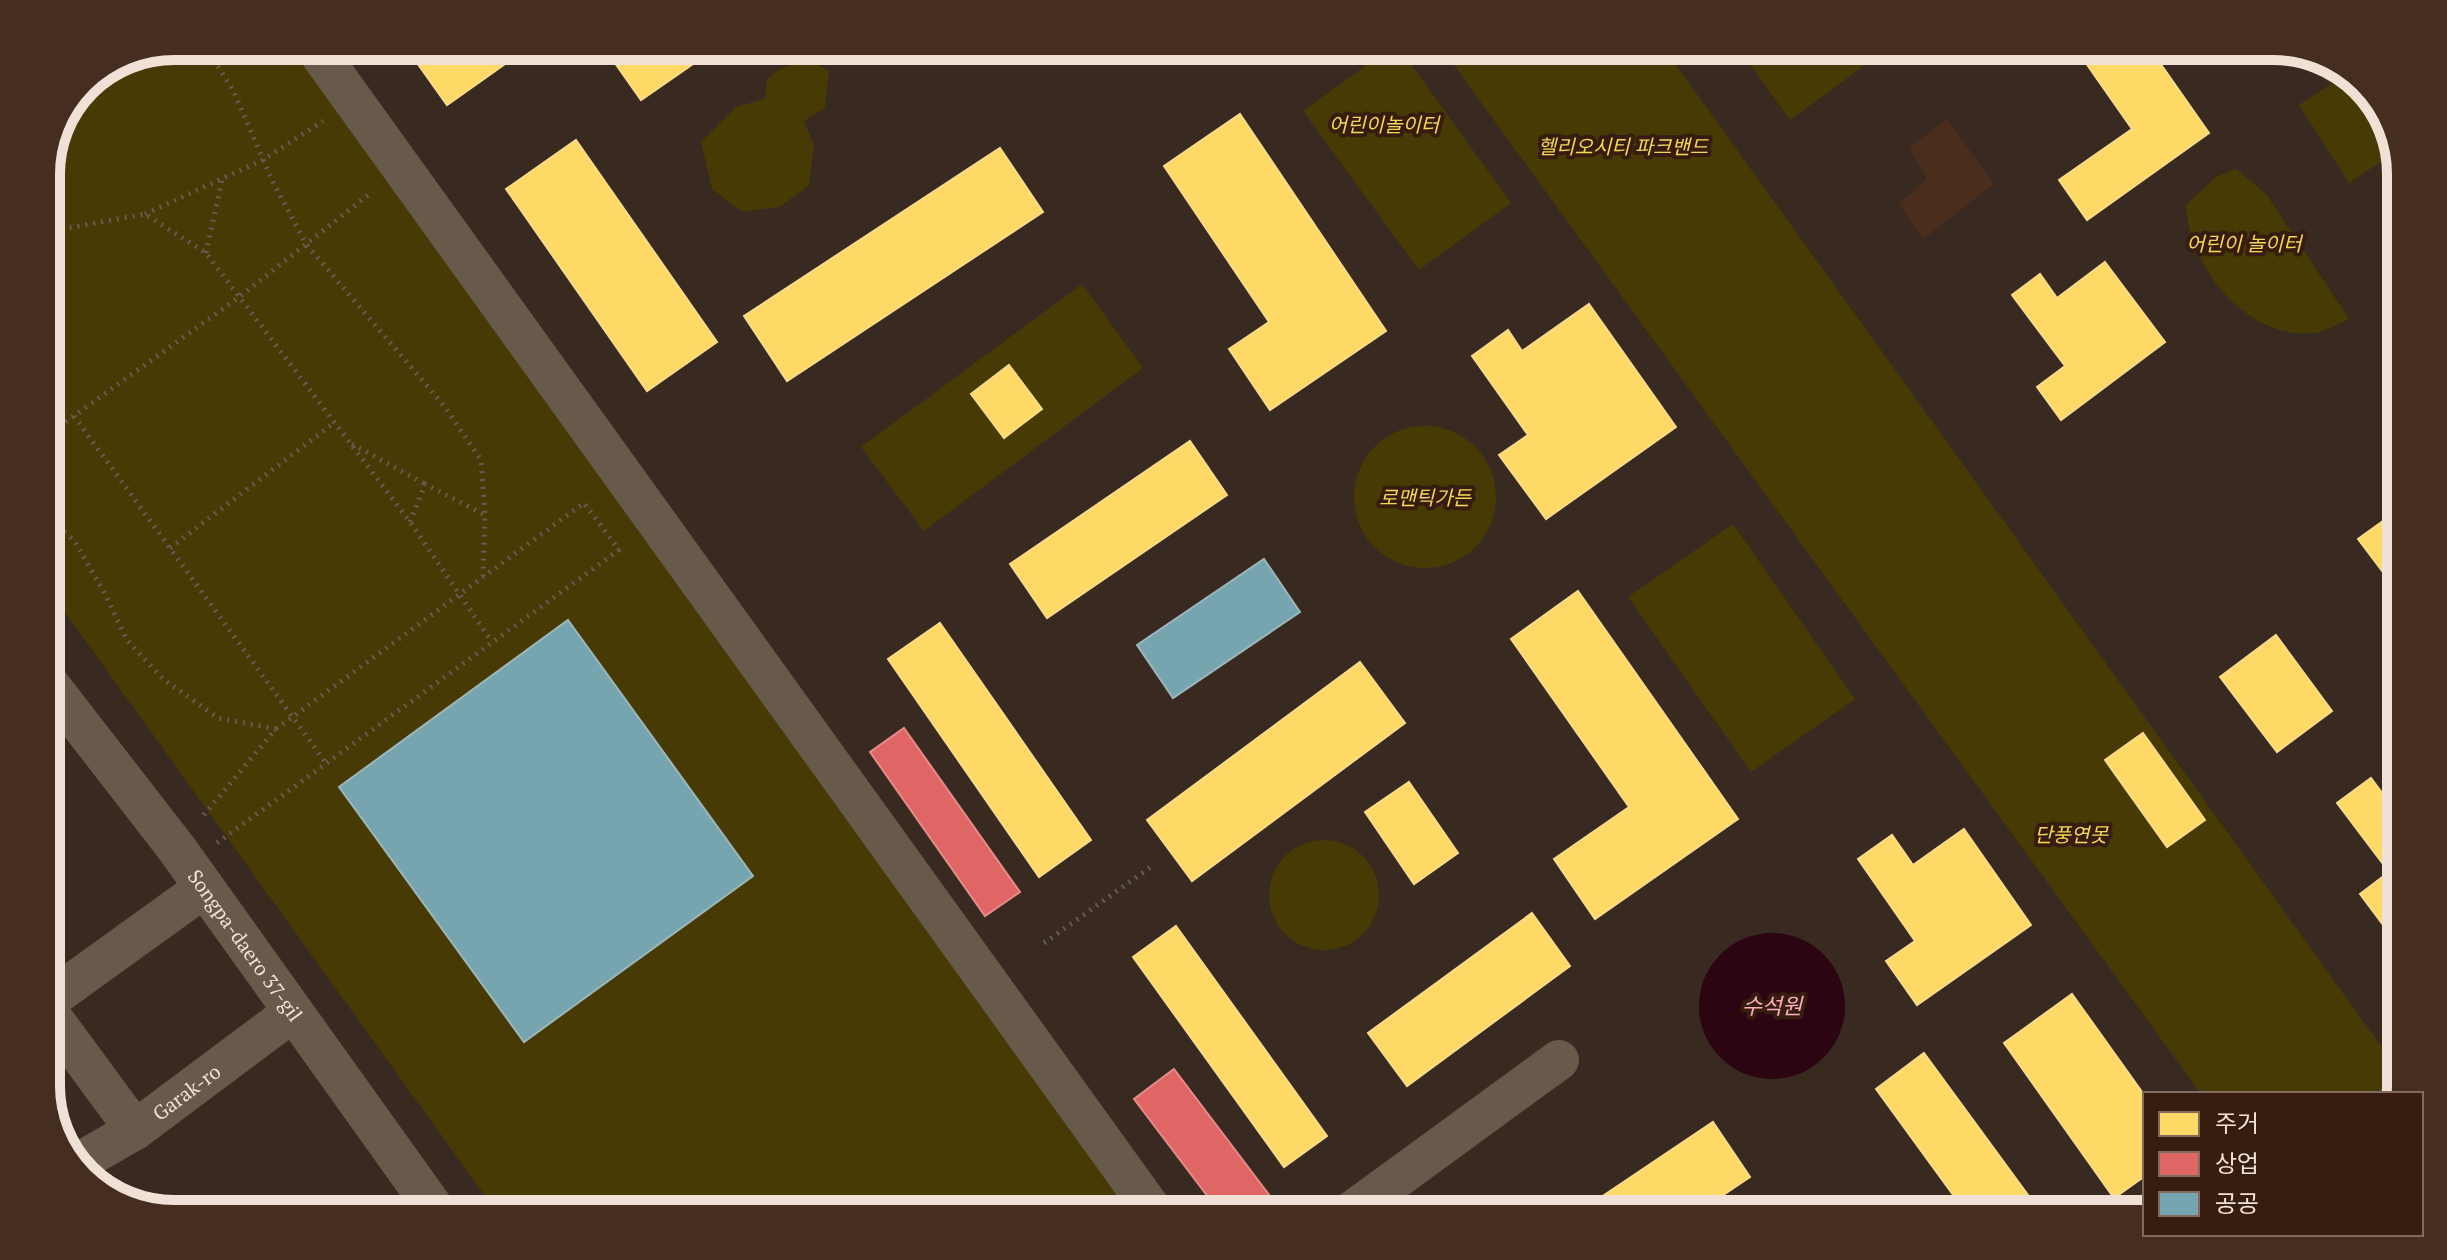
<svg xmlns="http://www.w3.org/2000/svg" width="2447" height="1260" viewBox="0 0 2447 1260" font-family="'PT Serif','Noto Sans KR',serif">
<rect width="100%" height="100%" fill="#382a21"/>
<path fill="#4b2d1c" d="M1947,119L1994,184L1923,239L1899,204L1927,179L1909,148Z"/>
<path fill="#473a04" d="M174,46H329L1178,1214H498L46,586V166L84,83Z
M1393,46H1398L1511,203L1419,270L1303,111Z
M1440,46H1665L1676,65L2401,1074L2399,1094H2201Z
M1737,46H1891L1790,120Z
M808,59L829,71L825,108L804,121L814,145L809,186L779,207L742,212L712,189L701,142L736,107L765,99L767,78L780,69Z
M2346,74L2380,103L2396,152L2349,183L2299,105Z
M2236,169L2266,194L2349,319C2339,323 2325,332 2314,333C2247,340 2189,268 2186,205L2216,177Z
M1082,284L1143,368L924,531L861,447Z
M1354 497a71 71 0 1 1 142 0a71 71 0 1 1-142 0Z
M1733,524L1855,699L1751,772L1628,597Z
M1269 895a55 55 0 1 1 110 0a55 55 0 1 1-110 0Z"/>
<path fill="#2b0512" d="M1699 1006a73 73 0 1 1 146 0a73 73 0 1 1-146 0Z"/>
<path fill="#ffd966" stroke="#fbdb88" stroke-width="2" d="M405,46H503L512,59L447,105Z
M603,46H719L641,100Z
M2074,46H2148L2209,133L2087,220L2059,180L2132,129Z
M1240,114L1386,331L1270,410L1229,349L1269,322L1164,166Z
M576,140L717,342L647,391L506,189Z
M1000,148L1043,212L787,381L744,316Z
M2105,262L2165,342L2061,420L2037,387L2065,366L2012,295L2040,274L2057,298Z
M1589,304L1676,427L1546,519L1499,455L1528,435L1472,356L1508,330L1522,351Z
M1009,365L1042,409L1004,438L971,394Z
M1190,441L1227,495L1047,618L1010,564Z
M2401,508V596L2358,539Z
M1578,591L1738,819L1595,919L1554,859L1629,807L1511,639Z
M940,623L1091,840L1039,877L888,659Z
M2276,635L2332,711L2277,752L2220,677Z
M1360,662L1405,723L1192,881L1147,820Z
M2143,733L2205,820L2167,847L2105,760Z
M2371,778L2401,818V949L2360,894L2389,872L2337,803Z
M1409,782L1458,853L1414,884L1365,812Z
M1964,829L2031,925L1917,1005L1886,961L1915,941L1858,859L1892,835L1913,865Z
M1532,913L1570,966L1407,1086L1368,1033Z
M1176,926L1327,1136L1284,1167L1133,957Z
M2072,994L2145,1096V1176L2114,1198L2004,1043Z
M1924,1053L2042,1214H1967L1876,1089Z
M1713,1122L1750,1177L1695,1214H1576Z"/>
<path fill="#e06666" stroke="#e58b88" stroke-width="2" d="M904,728L1020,892L985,916L870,752Z
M1174,1069L1270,1196L1246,1214H1221L1134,1099Z"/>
<path fill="#76a5af" stroke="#9bb7bb" stroke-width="2" d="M1264,559L1300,612L1173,698L1137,645Z
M568,620L753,876L524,1042L339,787Z"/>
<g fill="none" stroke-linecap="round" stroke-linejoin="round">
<path stroke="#675a4f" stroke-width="5" stroke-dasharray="2 6" stroke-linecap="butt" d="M205,46L233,90L273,182L306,244L445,407L481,460L485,515
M145,214L263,160L323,121
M46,232L145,214L206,253L410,522L492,642
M206,253L222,180
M74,416L326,763
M46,436L238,298L372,192
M352,444L425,484
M46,516L74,540L105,594L127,640L163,679L218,718L276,729L202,817
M410,522L425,484L485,515L483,576
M170,548L335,422
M276,729L584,503L619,550L620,549
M217,843L619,550
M1044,943L1155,864"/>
<g stroke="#685a4b" stroke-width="40">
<path d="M314,46L1155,1214"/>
<path id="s1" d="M46,680L177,849L438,1214"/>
<path d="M46,1002L204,888"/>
<path d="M46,1009L135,1130"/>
<path id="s2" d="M76,1164L135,1130L293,1012"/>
<path d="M1348,1214L1559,1060"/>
</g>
</g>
<g text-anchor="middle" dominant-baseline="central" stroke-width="8" stroke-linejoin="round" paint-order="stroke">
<g font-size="20" font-style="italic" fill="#f4d754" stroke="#361d0f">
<text x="1384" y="124">어린이놀이터</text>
<text x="1623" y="146">헬리오시티 파크밴드</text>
<text x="2244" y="243">어린이 놀이터</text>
<text x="1425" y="497">로맨틱가든</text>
<text x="2071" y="834">단풍연못</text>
</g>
<g font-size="20" fill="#f1e0d6" stroke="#361d0f">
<text stroke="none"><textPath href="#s1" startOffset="332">Songpa-daero 37-gil</textPath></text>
<text stroke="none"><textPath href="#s2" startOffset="132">Garak-ro</textPath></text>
</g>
<g font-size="22" font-style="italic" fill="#f8adc0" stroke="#361d0f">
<text x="1772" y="1005">수석원</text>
</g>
</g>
<path d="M0 0H2447V1260H0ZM174 60H2273A114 114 0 0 1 2387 174V1086A114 114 0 0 1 2273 1200H174A114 114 0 0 1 60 1086V174A114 114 0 0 1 174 60Z" fill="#452d1f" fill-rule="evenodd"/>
<path fill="none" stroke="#f1e0d6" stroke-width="10" d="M174 60H2273A114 114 0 0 1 2387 174V1086A114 114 0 0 1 2273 1200H174A114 114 0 0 1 60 1086V174A114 114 0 0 1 174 60Z"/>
<rect x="2143" y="1092" width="280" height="144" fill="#361d0f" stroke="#816b5f" stroke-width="2"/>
<rect x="2159" y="1112" width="40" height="24" fill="#ffd966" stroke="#816b5f" stroke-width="2"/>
<text x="2215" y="1132" font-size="24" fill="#f1e0d6">주거</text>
<rect x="2159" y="1152" width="40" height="24" fill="#e06666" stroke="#816b5f" stroke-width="2"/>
<text x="2215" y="1172" font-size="24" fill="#f1e0d6">상업</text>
<rect x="2159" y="1192" width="40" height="24" fill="#76a5af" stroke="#816b5f" stroke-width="2"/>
<text x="2215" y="1212" font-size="24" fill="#f1e0d6">공공</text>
</svg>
